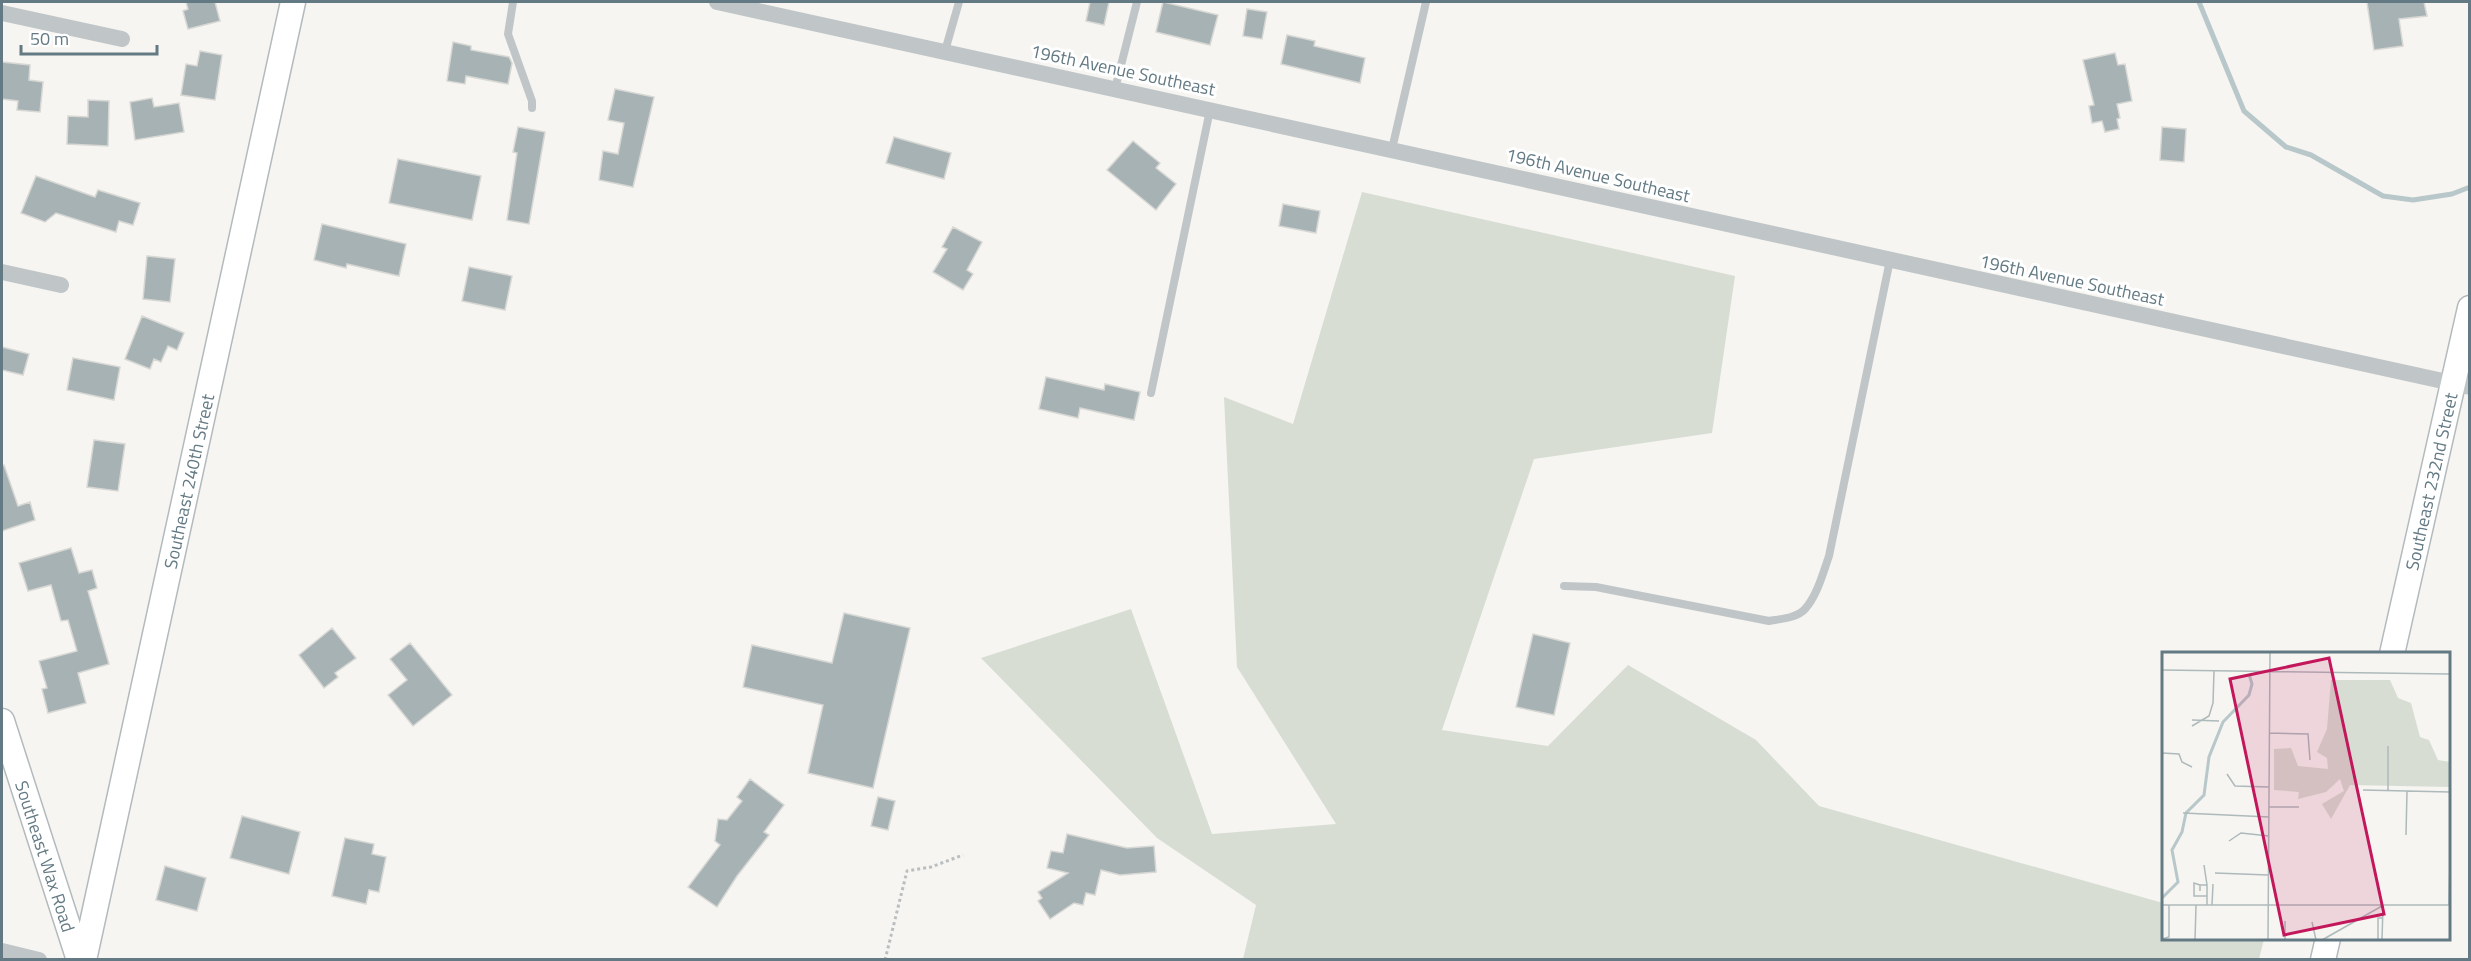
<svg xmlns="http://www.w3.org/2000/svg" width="2471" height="961" viewBox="0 0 2471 961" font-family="'Titillium Web',sans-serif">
<rect width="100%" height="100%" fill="#f6f5f1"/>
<path fill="#d7ddd2" d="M1362,192L1735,276L1712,433L1534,459L1442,730L1548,746L1628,665L1756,740L1819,806L2163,903L2164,938L2264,939L2259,959H1243L1256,905L1157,838L981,658L1131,609L1212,834L1336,824L1237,667L1224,397L1293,424Z"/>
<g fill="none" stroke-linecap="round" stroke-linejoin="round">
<path stroke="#b8c7c9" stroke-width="5" d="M2199,2L2244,111L2286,147L2311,155L2383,196L2413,200L2452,194L2470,187"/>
</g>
<path fill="#a7b2b5" stroke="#d7d7d4" stroke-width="1.5" d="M186,2H215L220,21L188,29L183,11L188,9Z
M1090,2H1109L1104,25L1086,21Z
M1163,2L1218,15L1210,45L1156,32Z
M2367,2H2424L2427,16L2399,19L2403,46L2374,50Z
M1247,9L1267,12L1262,39L1243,36Z
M1287,35L1315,41L1314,46L1365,58L1360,83L1281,64Z
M453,42L471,46V50L509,57L512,63L508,84L466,76L465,84L447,81Z
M200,51L222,55L215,100L181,95L186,64L197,66Z
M2115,53L2118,65L2125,64L2132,101L2117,104L2120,118L2117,119L2119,129L2105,132L2102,121L2092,123L2089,106L2094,105L2083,60Z
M2,62L30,65L29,80L43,82L40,112L17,110L18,101L2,99Z
M615,89L654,97L633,187L599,180L603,151L618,154L624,123L608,120Z
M152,98L154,107L179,103L184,132L135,140L130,102Z
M88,100L109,101L108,146L67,144L68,116L88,117Z
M518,127L545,132L529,224L507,220L517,153L513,152Z
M2162,127L2186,129L2184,162L2160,160Z
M894,137L951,153L944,179L886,163Z
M1133,141L1160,163L1156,168L1176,184L1156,210L1107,170Z
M398,159L481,176L472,220L389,203Z
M36,176L95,197L98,190L140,203L133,225L119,221L116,232L56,213L45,222L21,213Z
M1283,204L1320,211L1316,233L1279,226Z
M322,224L406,244L399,276L347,264L346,268L314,260Z
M953,227L982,242L967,270L973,274L963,290L933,272L947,249L942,247Z
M147,256L175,259L170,302L143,299Z
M469,267L512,276L505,310L462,301Z
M142,316L184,333L177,350L168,346L161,362L154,359L150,369L125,359Z
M2,347L29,354L23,375L2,370Z
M73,358L120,367L114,400L67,390Z
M1046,377L1104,390L1105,384L1140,392L1134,420L1080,408L1078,418L1039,409Z
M94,440L125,444L118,491L87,487Z
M4,465L18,506L30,502L35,520L2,531V466Z
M71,548L79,573L92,570L97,588L88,591L109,664L78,673L86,703L48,713L42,689L47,688L39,661L77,651L68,620L61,621L51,585L28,591L19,563Z
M844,613L910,628L873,788L808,773L823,705L743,687L752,645L832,663Z
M332,628L356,658L335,673L338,677L324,688L299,655Z
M1533,634L1570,643L1554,715L1516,707Z
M410,643L452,695L413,726L388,695L407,680L390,659Z
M750,779L784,805L764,832L769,835L737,876L717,907L688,887L720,845L715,841L718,819L727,820L742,801L737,797Z
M878,797L895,801L888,830L871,826Z
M242,816L300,832L289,874L230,858Z
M1067,834L1127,848L1154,846L1156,872L1120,875L1101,870L1095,895L1086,893L1083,905L1074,903L1050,919L1038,901L1042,898L1038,892L1068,873L1047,868L1051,851L1063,853Z
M345,838L374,844L372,854L386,857L379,892L369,890L366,904L332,896Z
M165,866L206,878L197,911L156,900Z"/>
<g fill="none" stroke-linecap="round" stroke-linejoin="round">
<defs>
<g id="secondary">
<path id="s1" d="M2392,654L2470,308"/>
<path id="s2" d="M2,721L79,960"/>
<path id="s3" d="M84,960L293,2"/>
<path d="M2323,960L2328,938"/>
</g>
</defs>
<use href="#secondary" stroke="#b3babd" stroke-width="27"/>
<path stroke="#babec0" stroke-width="3" stroke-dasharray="3 3" stroke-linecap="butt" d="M885,960L907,871L931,867L963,855"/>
<path stroke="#c0c6c8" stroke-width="8" d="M513,2L508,34L532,101V108
M945,51L959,2
M1115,89L1137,2
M1392,149L1426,2
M1151,393L1210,110
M1564,586L1596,587L1769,621C1780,619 1797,618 1805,609C1817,596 1823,573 1829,556L1890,260"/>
<path stroke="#c0c6c8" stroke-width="16" d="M717,2L2470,387
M2,13L122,39
M2,272L61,285
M2,951L39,960"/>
<use href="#secondary" stroke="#fff" stroke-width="24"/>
</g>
<g text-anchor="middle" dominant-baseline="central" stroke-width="6" stroke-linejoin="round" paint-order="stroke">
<g font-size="18" fill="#637a84" stroke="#fff">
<text transform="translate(1123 70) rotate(12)">196th Avenue Southeast</text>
<text transform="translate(1598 175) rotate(13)">196th Avenue Southeast</text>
<text transform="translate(2072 280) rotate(12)">196th Avenue Southeast</text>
<text stroke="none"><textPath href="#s3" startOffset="490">Southeast 240th Street</textPath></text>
<text stroke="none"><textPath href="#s1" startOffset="177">Southeast 232nd Street</textPath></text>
<text stroke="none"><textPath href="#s2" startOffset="142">Southeast Wax Road</textPath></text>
</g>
</g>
<g transform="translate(2162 652)">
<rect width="288" height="288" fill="#f6f5f1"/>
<path d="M169,28H228L236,46L249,51L258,85L267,88L276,108L288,110V135L188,133L169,167L160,152L182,139L178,127L164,140L136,147L137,140L112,138V97L129,96L136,114L166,117L165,106L155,100L165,77Z" fill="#d7ddd2"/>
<path fill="none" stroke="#b8c7c9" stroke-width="3" d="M0,246L16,230L10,198L20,180L24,161L42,143L47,105L61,70L87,43L90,32L87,22"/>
<path fill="none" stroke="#aeb9bb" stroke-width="1.5" d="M0,18L288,22M30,68L57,69M30,74L47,64L51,51L52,19M107,81L146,82L148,108M0,101L17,102L20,110L30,115M65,122L73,134L107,135M201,138L288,140M226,138V94M107,155H137M21,161L107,165M244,183L245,139M67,189L79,181L107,184M42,213L45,233M53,221L106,223M38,233L32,231V244H45M38,239V233H45V253M0,253H288M50,253L51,232M287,253L288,210M150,270L154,288M0,287L7,285V253M33,288L34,253M106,288L108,0M123,288V269M160,288L220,254M216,288V266H220M220,288L221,254"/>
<path fill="#c2185b" fill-opacity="0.15" stroke="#c2185b" stroke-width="3" d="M167,6L222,262L122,283L68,27Z"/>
<rect width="288" height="288" fill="none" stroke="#637a84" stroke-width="3"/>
</g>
<rect width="2471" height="961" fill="none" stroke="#637a84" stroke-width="6"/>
<path d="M21 45v9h136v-9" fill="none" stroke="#637a84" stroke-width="3"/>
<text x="30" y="45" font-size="18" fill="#637a84" stroke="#ffffff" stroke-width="4.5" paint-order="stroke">50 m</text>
</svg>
